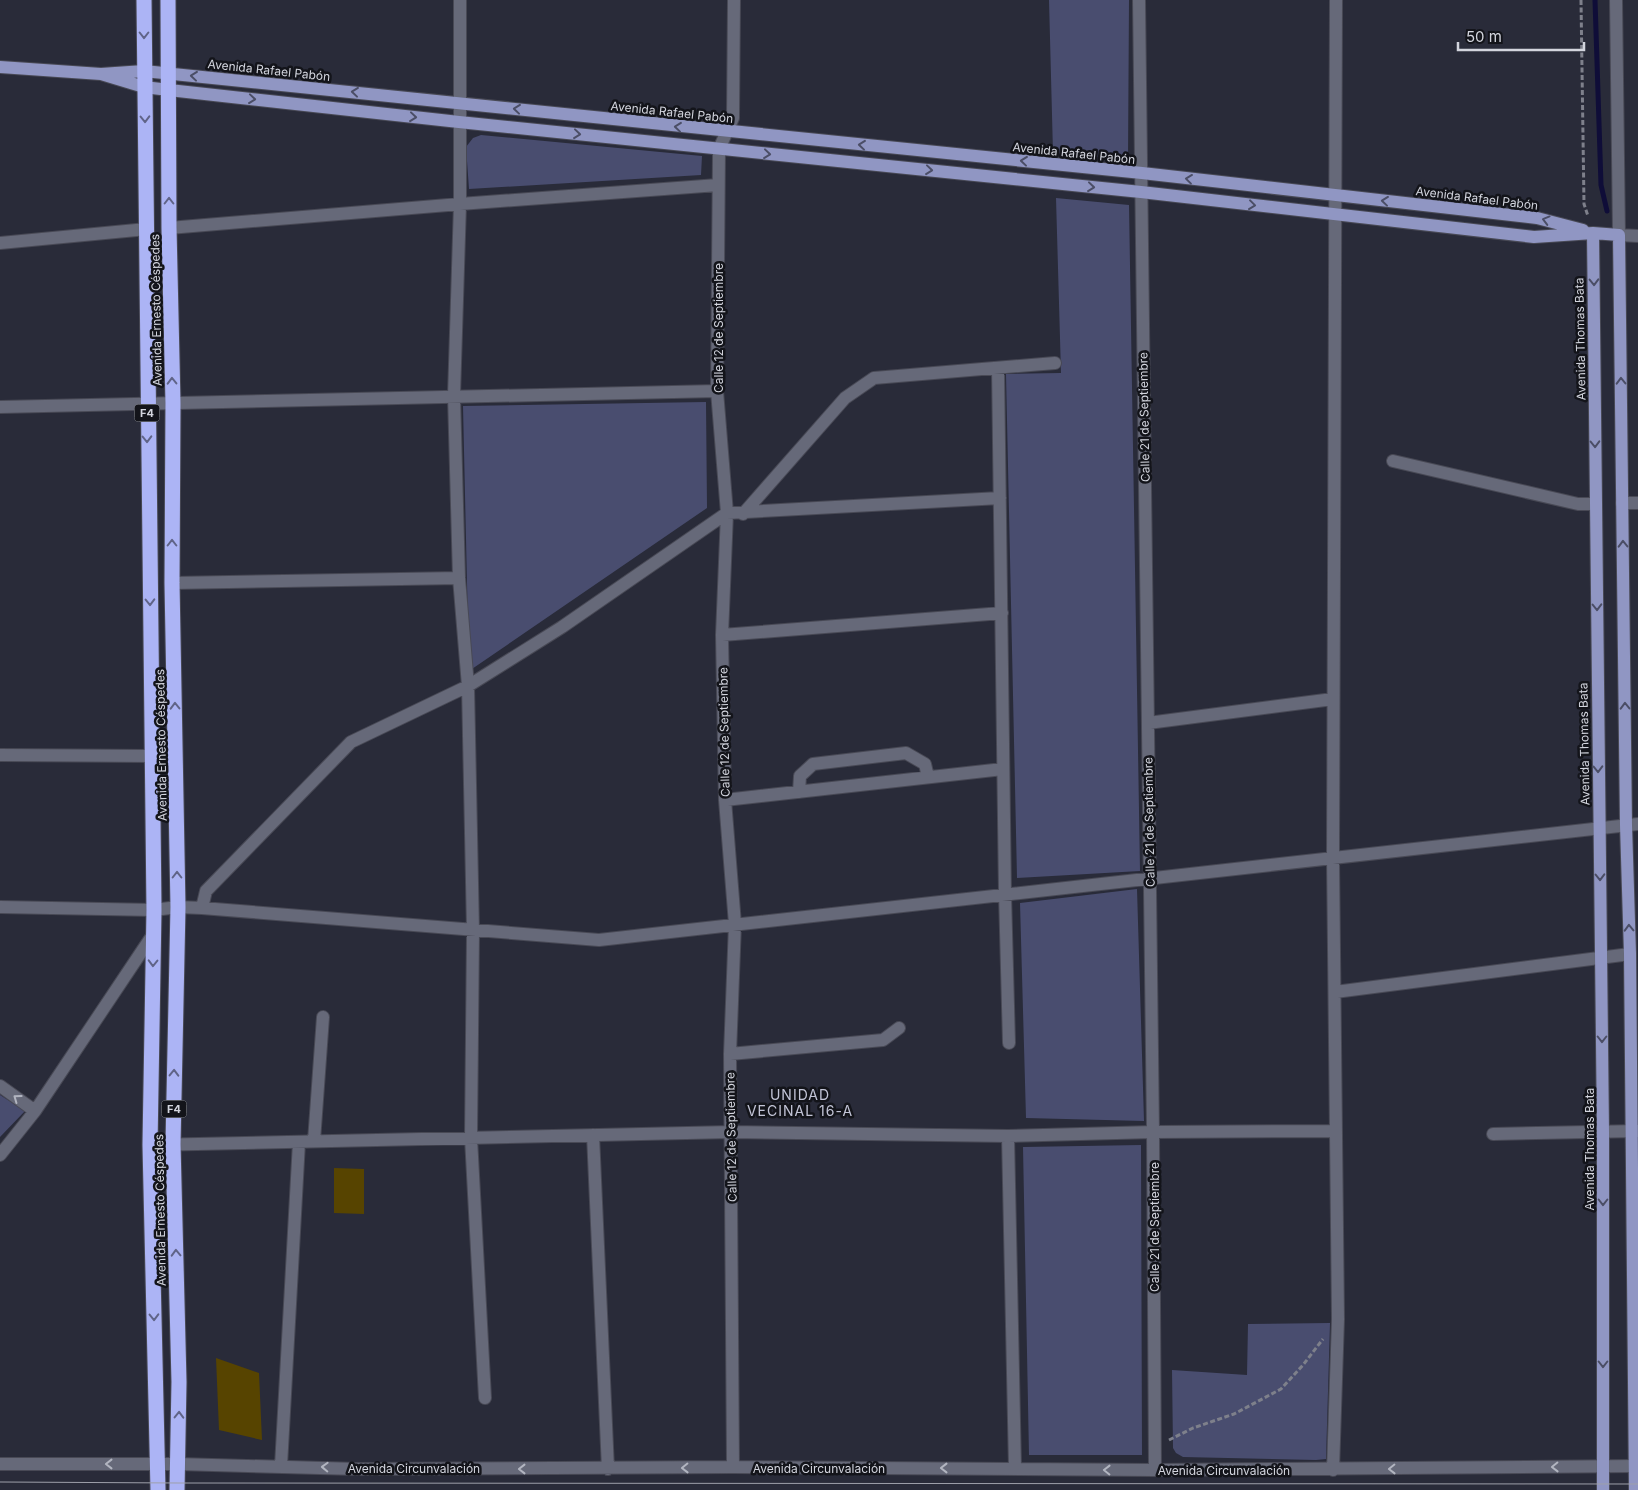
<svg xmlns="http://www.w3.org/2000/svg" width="1638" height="1490" viewBox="0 0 1638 1490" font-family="Inter,sans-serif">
<rect width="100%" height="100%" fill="#292b39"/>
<path fill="#494d6f" d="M1049,0H1129L1128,160L1053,153Z
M481,135L702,156L701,175L469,189L466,147L473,138Z
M1056,198L1129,205L1140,871L1017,878L1006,374L1061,373Z
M706,402L707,508L469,671L463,406Z
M1137,889L1144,1121L1026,1118L1020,903Z
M0,1095L25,1111L0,1137Z
M1141,1145L1142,1455H1029L1023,1147Z
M1330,1323L1326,1459L1316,1460L1183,1457L1176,1453L1173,1448L1172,1370L1247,1375L1248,1324Z"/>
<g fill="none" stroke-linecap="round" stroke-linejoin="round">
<path stroke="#0f0d38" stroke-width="5" d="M1595,0L1601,185L1607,211"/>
</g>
<path fill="#574400" d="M334,1168L364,1169V1214L334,1213Z
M216,1358L259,1373L262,1440L219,1430Z"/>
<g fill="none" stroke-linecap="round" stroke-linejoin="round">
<defs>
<path id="minor" d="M460,0V204L454,396L459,578L468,686L473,931L471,1138L485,1398
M1139,0L1153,1132L1155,1470
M1616,0L1619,235L1638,236
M169,228L460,204L718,185
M0,243L147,229
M998,368L1005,894L1009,1043
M0,407L717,391
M1393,461L1578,504H1596
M1622,503H1638
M743,514L845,398L874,378L1055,363
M172,583L459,578
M722,635L1002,613
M1148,723L1333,699
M0,755L152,756L176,754
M799,792L800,776L813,764L906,753L925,764L928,777
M725,800L1003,769
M0,907L154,910L178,907L202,908L599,940L1638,824
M202,908L206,891L351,742L468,686L562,627L727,513L1000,498
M1335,992L1630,954
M730,1054L883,1040L899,1028
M0,1086L35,1111
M1493,1134L1638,1131
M593,1135L608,1469
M1008,1136L1015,1468
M314,1141L323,1017
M150,1145L731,1132L1008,1136L1153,1132L1336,1131
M0,1155L35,1111L154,933
M0,1464H178L357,1469L733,1467L1155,1470L1638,1466
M281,1466L299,1142
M733,1467L730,1054L735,924L725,800L722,635L727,513L717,391L719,149L733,118L734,0
M1333,1470L1338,1319L1333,858L1336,0"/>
<path id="major" d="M0,67L101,74L144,71L1142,173L1537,218L1583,230
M101,74L144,87L169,90L459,122L1141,192L1534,237L1593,233L1619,235L1626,825L1630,954L1635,1490
M1593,233L1603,1132V1490"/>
<path id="highway" d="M144,0L154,910L150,1145L158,1490
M168,0L169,228L173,403L172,583L178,907L173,1144L179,1382L177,1490"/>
</defs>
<use href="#minor" stroke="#484955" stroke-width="14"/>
<use href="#major" stroke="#484955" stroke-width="14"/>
<use href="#highway" stroke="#484955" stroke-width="17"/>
<path stroke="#7e808b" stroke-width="3" stroke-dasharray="5 2.5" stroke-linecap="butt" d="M1581,0L1584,204L1588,216
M1169,1440L1193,1428L1234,1414L1281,1389L1303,1365L1323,1339"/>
<use href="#minor" stroke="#666979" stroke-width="12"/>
<use href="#major" stroke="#9096c3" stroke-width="12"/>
<use href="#highway" stroke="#acb4f5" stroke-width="15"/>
<path stroke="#9ea0aa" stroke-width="1" d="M0,1482L178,1483L1638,1484"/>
</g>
<defs><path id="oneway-chevron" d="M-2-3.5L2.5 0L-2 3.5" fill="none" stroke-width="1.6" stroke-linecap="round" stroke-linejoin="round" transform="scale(1.25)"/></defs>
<g stroke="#606488">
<use href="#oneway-chevron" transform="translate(144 35) rotate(90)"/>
<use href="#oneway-chevron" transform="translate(145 119) rotate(89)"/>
<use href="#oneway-chevron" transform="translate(169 201) rotate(-90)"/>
<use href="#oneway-chevron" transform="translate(172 381) rotate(-91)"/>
<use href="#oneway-chevron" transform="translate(147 439) rotate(89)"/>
<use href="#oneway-chevron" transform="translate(172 543) rotate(-90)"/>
<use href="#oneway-chevron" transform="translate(150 602) rotate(89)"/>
<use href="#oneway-chevron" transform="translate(175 706) rotate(-91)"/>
<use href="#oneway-chevron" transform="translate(177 875) rotate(-90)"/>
<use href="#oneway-chevron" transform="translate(153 963) rotate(91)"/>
<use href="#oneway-chevron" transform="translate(174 1073) rotate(-89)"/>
<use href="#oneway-chevron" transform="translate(176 1253) rotate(-92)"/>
<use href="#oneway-chevron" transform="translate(154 1317) rotate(89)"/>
<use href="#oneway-chevron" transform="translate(179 1415) rotate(-89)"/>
</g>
<g stroke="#4b4e66">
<use href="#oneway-chevron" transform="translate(194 76) rotate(-174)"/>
<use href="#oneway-chevron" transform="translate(355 92) rotate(-174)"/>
<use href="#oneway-chevron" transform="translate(252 99) rotate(6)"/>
<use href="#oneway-chevron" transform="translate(517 109) rotate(-174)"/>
<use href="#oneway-chevron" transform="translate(413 117) rotate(6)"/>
<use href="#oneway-chevron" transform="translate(678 127) rotate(-174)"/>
<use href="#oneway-chevron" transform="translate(577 134) rotate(6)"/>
<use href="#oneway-chevron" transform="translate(862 145) rotate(-174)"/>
<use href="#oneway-chevron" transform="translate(767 154) rotate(6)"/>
<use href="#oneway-chevron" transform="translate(1024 161) rotate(-174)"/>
<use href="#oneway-chevron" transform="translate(929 170) rotate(6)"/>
<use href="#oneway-chevron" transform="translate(1189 179) rotate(-173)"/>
<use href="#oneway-chevron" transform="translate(1091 187) rotate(6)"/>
<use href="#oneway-chevron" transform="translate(1385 201) rotate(-174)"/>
<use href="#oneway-chevron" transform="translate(1252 205) rotate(7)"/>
<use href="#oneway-chevron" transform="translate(1546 220) rotate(-165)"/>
<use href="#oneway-chevron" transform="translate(1594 282) rotate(89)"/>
<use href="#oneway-chevron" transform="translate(1621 381) rotate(-91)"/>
<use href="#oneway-chevron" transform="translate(1595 444) rotate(89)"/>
<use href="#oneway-chevron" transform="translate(1623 544) rotate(-91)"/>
<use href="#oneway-chevron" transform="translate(1597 607) rotate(89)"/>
<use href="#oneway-chevron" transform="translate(1625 706) rotate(-91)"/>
<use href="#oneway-chevron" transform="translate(1598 769) rotate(89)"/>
<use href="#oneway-chevron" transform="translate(1600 877) rotate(89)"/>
<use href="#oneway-chevron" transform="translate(1629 928) rotate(-92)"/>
<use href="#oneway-chevron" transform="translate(1602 1039) rotate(90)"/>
<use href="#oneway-chevron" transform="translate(1603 1202) rotate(90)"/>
<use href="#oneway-chevron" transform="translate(1603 1364) rotate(90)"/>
</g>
<g stroke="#b2b5c0">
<use href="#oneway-chevron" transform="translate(17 1098) rotate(-144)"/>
<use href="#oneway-chevron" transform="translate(109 1464) rotate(180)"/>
<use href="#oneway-chevron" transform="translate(325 1467) rotate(-178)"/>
<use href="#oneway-chevron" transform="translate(1555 1467) rotate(179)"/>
<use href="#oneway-chevron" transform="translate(685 1468) rotate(179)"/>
<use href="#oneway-chevron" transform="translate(944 1468) rotate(-180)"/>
<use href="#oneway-chevron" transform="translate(522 1469) rotate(-180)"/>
<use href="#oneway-chevron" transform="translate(1392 1469) rotate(179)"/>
<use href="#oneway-chevron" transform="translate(1107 1470) rotate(-179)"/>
</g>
<g text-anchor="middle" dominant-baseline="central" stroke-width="5" stroke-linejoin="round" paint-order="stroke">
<g fill="#13141a" stroke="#999ba3" stroke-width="1">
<rect x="134.5" y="404.5" width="25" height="17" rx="4"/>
<rect x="161.5" y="1100.5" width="25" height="17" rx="4"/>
</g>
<g font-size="11" font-weight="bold" fill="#d3d5de">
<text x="147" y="413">F4</text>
<text x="174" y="1109">F4</text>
</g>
<g font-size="12" fill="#d3d5de" stroke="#13141a">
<text transform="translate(269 70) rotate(6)">Avenida Rafael Pabón</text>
<text transform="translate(672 112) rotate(6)">Avenida Rafael Pabón</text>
<text transform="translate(1074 153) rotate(6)">Avenida Rafael Pabón</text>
<text transform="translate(1477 198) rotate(7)">Avenida Rafael Pabón</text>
<text transform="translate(156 310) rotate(-91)">Avenida Ernesto Céspedes</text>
<text transform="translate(718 328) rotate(-90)">Calle 12 de Septiembre</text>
<text transform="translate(1580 339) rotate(-91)">Avenida Thomas Bata</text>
<text transform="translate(1144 417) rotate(-91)">Calle 21 de Septiembre</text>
<text transform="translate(724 732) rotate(-91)">Calle 12 de Septiembre</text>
<text transform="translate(1584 744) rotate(-91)">Avenida Thomas Bata</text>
<text transform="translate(161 745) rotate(-91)">Avenida Ernesto Céspedes</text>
<text transform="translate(1149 822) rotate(-91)">Calle 21 de Septiembre</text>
<text transform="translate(731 1137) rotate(-91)">Calle 12 de Septiembre</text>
<text transform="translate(1589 1149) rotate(-90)">Avenida Thomas Bata</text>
<text transform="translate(160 1210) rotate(-91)">Avenida Ernesto Céspedes</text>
<text transform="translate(1154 1227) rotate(-90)">Calle 21 de Septiembre</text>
<text x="414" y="1468">Avenida Circunvalación</text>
<text x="819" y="1468">Avenida Circunvalación</text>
<text x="1224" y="1470">Avenida Circunvalación</text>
</g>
<g font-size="14" letter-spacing="1" fill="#c2c4d6" stroke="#13141a">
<text x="800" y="1094">UNIDAD<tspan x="800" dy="16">VECINAL 16-A</tspan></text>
</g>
</g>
<path d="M1458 42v8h126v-8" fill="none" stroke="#d3d5de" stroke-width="2.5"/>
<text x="1466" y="42" font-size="15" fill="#d3d5de" stroke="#13141a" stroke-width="4" paint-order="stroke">50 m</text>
</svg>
